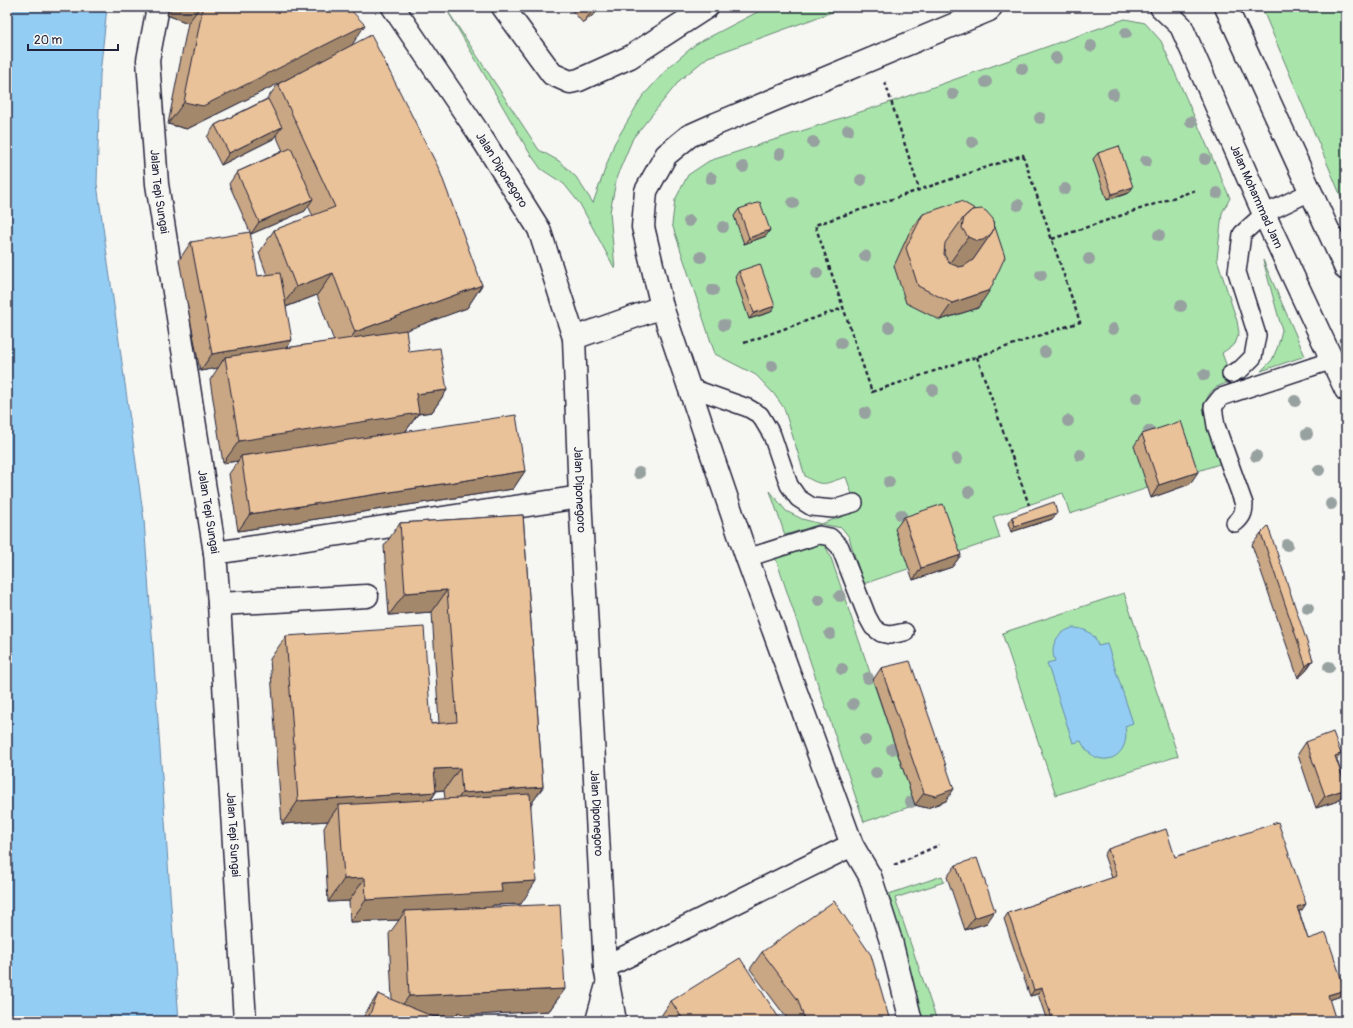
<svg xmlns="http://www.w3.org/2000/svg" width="1353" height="1028" viewBox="0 0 1353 1028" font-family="Pangolin,sans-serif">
<rect width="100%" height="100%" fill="#f6f6f2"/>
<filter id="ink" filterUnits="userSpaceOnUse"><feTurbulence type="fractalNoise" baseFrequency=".025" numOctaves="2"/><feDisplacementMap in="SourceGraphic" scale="8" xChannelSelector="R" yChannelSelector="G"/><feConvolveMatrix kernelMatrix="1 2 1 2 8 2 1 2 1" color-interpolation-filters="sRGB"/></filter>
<g filter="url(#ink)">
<path fill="#a9e5ab" stroke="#668473" d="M767,7H846L708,57L680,80L633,138L617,176L610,212L615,269L580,204L564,184L541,169L529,152L447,10L539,150L559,161L576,177L593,203L614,144L642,97L669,67L696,44Z
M1262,7H1346L1345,206L1262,8Z
M1125,19L1145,23L1161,41L1230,198L1222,213L1217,259L1237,321L1239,333L1235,344L1222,353L1232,381C1227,383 1220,385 1215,388C1193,405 1214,443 1222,463L1070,514L1063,493L993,517L1000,538L863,584L849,537L842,528L821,524L785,535L770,491L786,511L802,519L821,524L858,511L846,477C827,482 824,489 805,476L784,408L774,394L756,375L715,354L672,224L675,200L688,175L709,161L891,102Z
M1263,260L1305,356L1261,371L1272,360L1278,346L1282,330Z
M817,541L824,544L830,555L915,805L864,822L775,556Z
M1124,593L1178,756L1056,795L1002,633Z
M942,876L944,882L895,898L937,1021H915L886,895Z"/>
<path fill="#94cdf4" stroke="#6689aa" d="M7,7H107L100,74L97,184L144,520L179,1021H7Z
M1072,628C1085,628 1095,633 1098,646L1107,644L1133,723L1125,726C1132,761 1095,772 1081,741L1073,743L1047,663L1055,661C1049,645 1057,633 1072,628Z"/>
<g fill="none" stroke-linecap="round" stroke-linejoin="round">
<defs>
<path id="service" d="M1231,374L1241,369L1253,357L1257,335L1237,272L1242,234L1264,214L1310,192
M689,387L748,408L760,415L772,435L789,485L798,498L812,507L833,509L854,503
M1235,523C1242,517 1244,513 1244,504L1216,426L1213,407L1221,397L1333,360
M747,558L819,535L830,537L840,547L867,616L873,627L881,633L890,635L905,632"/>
<g id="minor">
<path id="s1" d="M158,7L148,60L157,184L215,553L219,604L245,1021"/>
<path d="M503,7L552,74L570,82L579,80L630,57L707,7"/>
<path d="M215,553L580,497"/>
<path d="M219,604L367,596"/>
<path d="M852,845L870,876L891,941L911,1021"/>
<path d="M597,1021L608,981"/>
</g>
<g id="secondary">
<path id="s2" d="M393,7L478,132L539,229L574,338L580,497L605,967L615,1021"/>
<path id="s3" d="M1161,7L1181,26L1264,214L1346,390"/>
<path d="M1226,7L1346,269"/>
<path d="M574,338L662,307"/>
<path d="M605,967L852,845L747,558L689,387L662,307L643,227L646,191L666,155L689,136L716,124L989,10L991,7"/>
</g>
</defs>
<use href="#service" stroke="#22223b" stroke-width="20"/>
<use href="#minor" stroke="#22223b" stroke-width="25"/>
<use href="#secondary" stroke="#22223b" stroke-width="25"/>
<path stroke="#22223b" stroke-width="2.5" stroke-dasharray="4 3" stroke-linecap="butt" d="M885,82L919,189
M1023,155L1080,322L872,392L815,225Z
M1052,239L1196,190
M744,343L843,308
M977,357L1029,505
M1341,687L1346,686
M894,865L939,845"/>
<use href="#service" stroke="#f6f6f2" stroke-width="17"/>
<use href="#minor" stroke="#f6f6f2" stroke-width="22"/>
<use href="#secondary" stroke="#f6f6f2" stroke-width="22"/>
</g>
<g fill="#97a1a0">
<circle cx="1126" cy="33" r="6"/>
<circle cx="1091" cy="46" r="6"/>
<circle cx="1056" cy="58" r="6"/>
<circle cx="1022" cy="69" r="6"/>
<circle cx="986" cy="82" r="6"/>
<circle cx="953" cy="94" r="6"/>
<circle cx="1113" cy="94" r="6"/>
<circle cx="1040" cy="118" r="6"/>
<circle cx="1191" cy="122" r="6"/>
<circle cx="848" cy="130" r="6"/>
<circle cx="813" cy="142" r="6"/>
<circle cx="972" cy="142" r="6"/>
<circle cx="780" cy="154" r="6"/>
<circle cx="1205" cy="159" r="6"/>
<circle cx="1146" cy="161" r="6"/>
<circle cx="743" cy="167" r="6"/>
<circle cx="711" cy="178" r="6"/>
<circle cx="861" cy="180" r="6"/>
<circle cx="1065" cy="189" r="6"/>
<circle cx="1217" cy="193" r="6"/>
<circle cx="793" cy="203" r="6"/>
<circle cx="1018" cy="205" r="6"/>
<circle cx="689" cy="221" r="6"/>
<circle cx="723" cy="227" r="6"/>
<circle cx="1159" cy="235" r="6"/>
<circle cx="865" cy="256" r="6"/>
<circle cx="701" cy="257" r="6"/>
<circle cx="1089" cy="259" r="6"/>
<circle cx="817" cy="273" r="6"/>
<circle cx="1041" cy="275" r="6"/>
<circle cx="713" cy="290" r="6"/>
<circle cx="1181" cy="306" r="6"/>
<circle cx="724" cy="325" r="6"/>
<circle cx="889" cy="327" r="6"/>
<circle cx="1113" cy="329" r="6"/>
<circle cx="841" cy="343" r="6"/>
<circle cx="1045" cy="352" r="6"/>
<circle cx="772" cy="366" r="6"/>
<circle cx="1204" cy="375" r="6"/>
<circle cx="933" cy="390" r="6"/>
<circle cx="1137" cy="398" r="6"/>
<circle cx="1295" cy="401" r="6"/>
<circle cx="865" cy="413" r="6"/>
<circle cx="1068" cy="421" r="6"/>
<circle cx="1149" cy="431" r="6"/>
<circle cx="1307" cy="434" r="6"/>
<circle cx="1080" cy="455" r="6"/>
<circle cx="1256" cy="456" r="6"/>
<circle cx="957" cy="459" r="6"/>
<circle cx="1319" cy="470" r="6"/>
<circle cx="639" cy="473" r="6"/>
<circle cx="889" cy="482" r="6"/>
<circle cx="969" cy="492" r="6"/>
<circle cx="1331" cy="504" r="6"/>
<circle cx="901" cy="515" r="6"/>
<circle cx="1287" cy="545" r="6"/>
<circle cx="840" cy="596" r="6"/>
<circle cx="819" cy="600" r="6"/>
<circle cx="1308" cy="608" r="6"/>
<circle cx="830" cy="634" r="6"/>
<circle cx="1329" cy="667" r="6"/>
<circle cx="842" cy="669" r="6"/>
<circle cx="868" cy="678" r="6"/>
<circle cx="853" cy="704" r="6"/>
<circle cx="865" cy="740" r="6"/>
<circle cx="892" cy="749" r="6"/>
<circle cx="876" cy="773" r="6"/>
<circle cx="911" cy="802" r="6"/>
</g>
<path fill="#c9a784" stroke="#22223b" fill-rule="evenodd" d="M169,7H348L351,46L482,285L467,308L405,330L409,352L447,390L432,412L418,414L406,431L525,471L513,489L238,531L229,474L238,461L223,463L210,380L218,368L200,371L179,260L191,242L258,276L267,275L259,253L274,230L313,216L308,206L305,211L251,234L229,184L237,172L283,151L276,135L273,139L221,165L207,137L215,125L267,99L278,84L291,77L187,129L168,124L188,23L167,15ZM317,295L334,341L286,348V307Z
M569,7H603L583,23Z
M1098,153L1129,193L1107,200L1093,159Z
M739,209L766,236L744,244L734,216Z
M975,209L978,308L940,320L906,303L894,266L910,231L923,214Z
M739,271L771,312L749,319L735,277Z
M1142,434L1190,484L1151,498L1134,446Z
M523,515L543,787L531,804L521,904L493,905L491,907L565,989L549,1011L465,1015L479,1021H452L456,1016L434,1017L444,1021H362L366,1012L378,994L392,1000L389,934L399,920L350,922L349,901L328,902L324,828L328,821L282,824L270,659L286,636L431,724L439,723L432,612L389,615L384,546L400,523ZM444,790L445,799L431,800L436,792V791Z
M904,517L961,555L952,567L913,580L895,529Z
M1012,517L1052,519L1011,532L1008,523Z
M1261,533L1313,660L1305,672L1298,678L1252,545Z
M881,668L946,801L927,808L915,805L873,680Z
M1306,742L1337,760L1346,787V790L1338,801L1316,808L1298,754Z
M1108,849L1175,857L1302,910L1299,911L1308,939L1341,996L1329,1000L1336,1021H1047L1038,994L1030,996L1004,919L1008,913L1112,878L1104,855Z
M956,865L987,923L965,930L947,877Z
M762,952L890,1021H787L786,1017L750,969Z
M671,1001L781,1021H660L659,1019Z"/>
<path fill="#a4886c" stroke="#22223b" d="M173,7H200L188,23L167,15Z
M595,7H603L583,23Z
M365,25L350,48L187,129L168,124L184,102Z
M282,127L273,139L221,165L229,153Z
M1133,187L1129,193L1107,200L1112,194Z
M313,199L305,211L251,234L259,222Z
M770,230L766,236L744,244L749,238Z
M991,234L961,278L937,281L968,237Z
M333,273L317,295L280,309L296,287Z
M482,285L467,308L339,355L355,332Z
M990,290L978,308L940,320L952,303Z
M775,306L771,312L749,319L754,313Z
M292,340L280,357H225L218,368L200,371L212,354Z
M447,390L432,412L418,414L403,435L241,456L238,461L223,463L239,441L416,394Z
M525,471L513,489L238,531L250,514Z
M1198,472L1190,484L1151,498L1159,485Z
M1057,513L1052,519L1011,532L1015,526Z
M961,555L952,567L913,580L921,568Z
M447,590L432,612L389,615L405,593Z
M1313,660L1305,672L1298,678L1306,666Z
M1341,754L1332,766L1335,756Z
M460,768L444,790L419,792L434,769Z
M543,787L527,810L446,815L462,793Z
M954,789L946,801L927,808L915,805L924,793Z
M1346,789L1338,801L1316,808L1325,796Z
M436,792L420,815L339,805L328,821L282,824L298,801Z
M365,878L349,901L328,902L344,879Z
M536,881L521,904L493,905L486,915L405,911L399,920L350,922L366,900L501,883Z
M1306,904L1302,910L1293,913L1297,907Z
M995,911L987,923L965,930L974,918Z
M1042,988L1038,994L1030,996L1034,990Z
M565,989L549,1011L457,1016L458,1012L456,1016L393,1018L409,996Z
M1345,990L1341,996L1323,1002L1328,995Z"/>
<path fill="#eac29a" stroke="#22223b" d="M203,7H348L365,25L203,106L184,102Z
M371,35L439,169L482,285L355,332L333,273L296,287L274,230L335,207L278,84Z
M268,99L282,127L229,153L215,125Z
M1119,146L1133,187L1112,194L1098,153Z
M291,148L313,199L259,222L237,172Z
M961,201L975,209L972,210L964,217L945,243L944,254L949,263L959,267L964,266L973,260L991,234L994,229L993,221L1005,257L990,290L952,303L918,286L906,248L923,214Z
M760,202L770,230L749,238L739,209Z
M982,209L986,211L993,219L994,229L991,234L983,240L977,241L968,237L962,228L964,217L972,210Z
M250,232L258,276L280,273L292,340L212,354L191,242Z
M760,264L775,306L754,313L739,271Z
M406,330L409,352L440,348L447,390L416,394L419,413L239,441L225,357Z
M516,415L525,471L250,514L241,456Z
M1181,421L1198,472L1159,485L1142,434Z
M1054,502L1057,513L1015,526L1012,517Z
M943,504L961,555L921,568L904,517Z
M523,515L543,787L462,793L460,768L434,769L436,792L298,801L286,636L424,627L431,724L457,722L447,590L405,593L400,523Z
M1268,526L1313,660L1306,666L1261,533Z
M910,661L954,789L935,796L924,793L881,668Z
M1333,732L1341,754L1335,756L1346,787V789L1325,796L1306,742Z
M530,794L536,881L501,883L502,892L366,900L365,878L344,879L339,805Z
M1278,822L1306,904L1297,907L1308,939L1326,933L1345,990L1328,995L1336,1021H1053L1042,988L1034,990L1008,913L1117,876L1108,849L1160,831L1166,829L1175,857Z
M977,858L995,911L974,918L956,865Z
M834,901L871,955L890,1021H805L798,1000L762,952Z
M560,904L565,989L409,996L405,911Z
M740,958L781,1021H684L671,1001Z
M378,994L444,1021H367Z
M458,1012L479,1021H454Z"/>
</g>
<g text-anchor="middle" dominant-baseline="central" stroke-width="4" stroke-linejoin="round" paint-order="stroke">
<g font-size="12" fill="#22223b" stroke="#f6f6f2">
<text stroke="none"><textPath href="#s2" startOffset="196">Jalan Diponegoro</textPath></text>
<text stroke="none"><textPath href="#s1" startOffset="186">Jalan Tepi Sungai</textPath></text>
<text stroke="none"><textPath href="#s3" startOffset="214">Jalan Mohammad Jam</textPath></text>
<text stroke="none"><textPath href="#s2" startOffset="532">Jalan Diponegoro</textPath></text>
<text stroke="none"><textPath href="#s1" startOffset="510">Jalan Tepi Sungai</textPath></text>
<text stroke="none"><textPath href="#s2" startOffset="856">Jalan Diponegoro</textPath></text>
<text stroke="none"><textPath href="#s1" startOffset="834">Jalan Tepi Sungai</textPath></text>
</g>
</g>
<rect width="1353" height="1028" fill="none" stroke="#f6f6f2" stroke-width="24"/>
<rect x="12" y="12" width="1329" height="1004" fill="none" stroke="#22223b" stroke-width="1.5" filter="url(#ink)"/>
<path d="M28 44v6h90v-6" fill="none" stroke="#22223b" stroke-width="2"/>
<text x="34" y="44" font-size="12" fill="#22223b" stroke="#f6f6f2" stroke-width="3" paint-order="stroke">20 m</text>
</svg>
